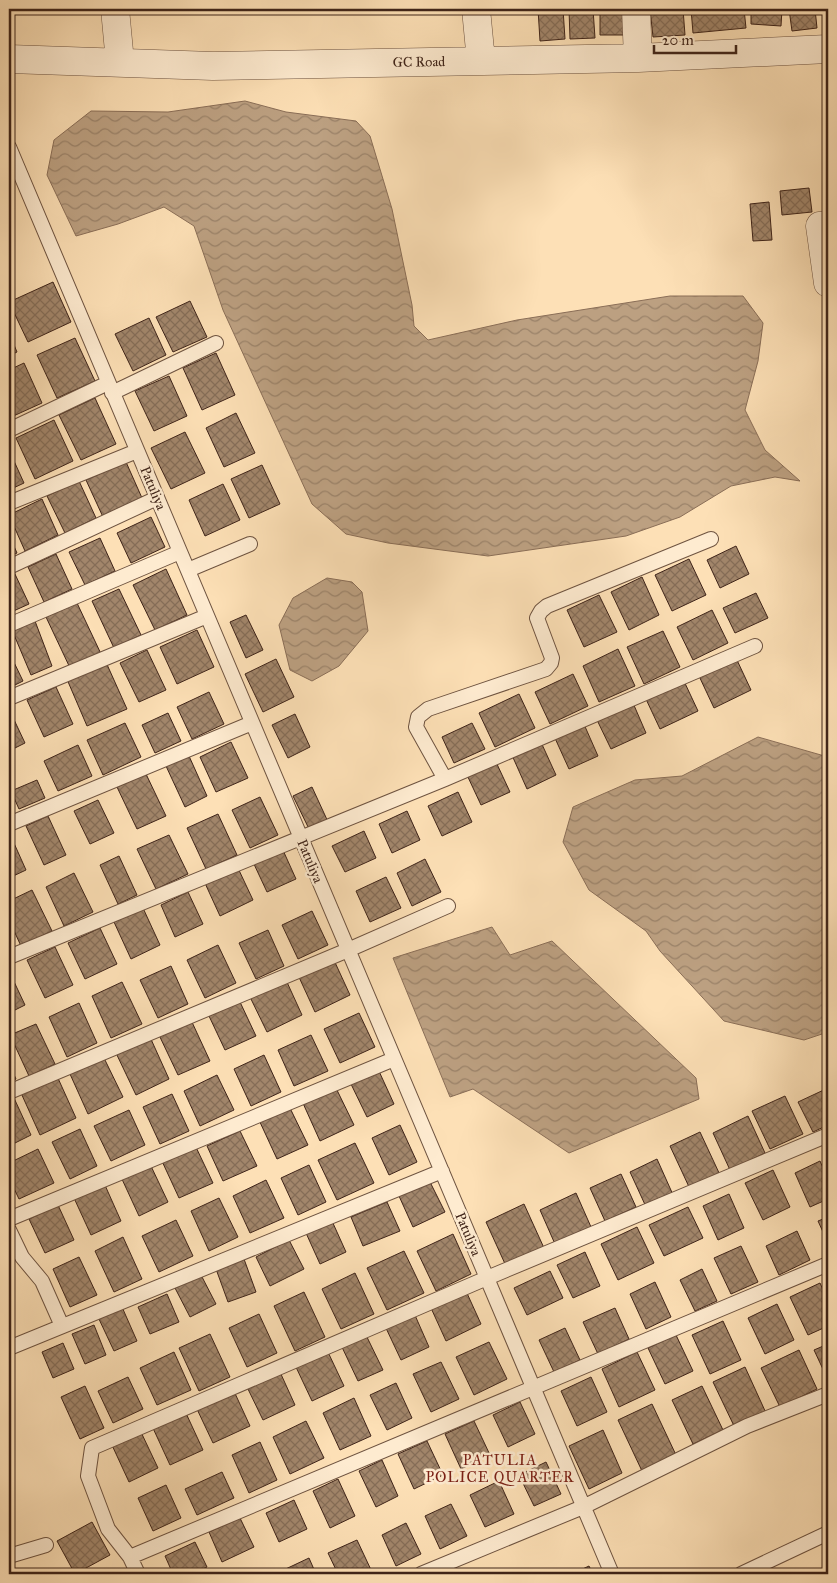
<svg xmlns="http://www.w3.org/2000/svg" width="837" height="1583" viewBox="0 0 837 1583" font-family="'IM FELL Great Primer',serif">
<defs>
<pattern id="water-waves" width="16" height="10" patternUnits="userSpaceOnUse" patternTransform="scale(1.25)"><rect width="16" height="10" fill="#bca081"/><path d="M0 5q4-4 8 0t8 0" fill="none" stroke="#9a8269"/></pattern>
<pattern id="building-cross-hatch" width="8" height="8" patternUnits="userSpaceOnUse" patternTransform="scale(1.25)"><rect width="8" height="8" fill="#a2866b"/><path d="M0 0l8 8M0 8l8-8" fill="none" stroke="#856d57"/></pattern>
</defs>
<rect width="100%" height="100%" fill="#fde0b6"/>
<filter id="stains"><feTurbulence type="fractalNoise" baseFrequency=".004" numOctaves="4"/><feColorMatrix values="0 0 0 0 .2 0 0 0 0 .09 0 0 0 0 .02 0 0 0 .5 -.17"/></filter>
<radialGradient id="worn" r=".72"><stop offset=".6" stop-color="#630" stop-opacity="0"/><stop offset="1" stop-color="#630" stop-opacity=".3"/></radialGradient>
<path fill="url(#water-waves)" stroke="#8a6e57" d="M245,101L286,112L356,121L370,136L392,209L412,305L414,326L428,340L517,320L670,296H743L763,323L758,361L745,410L765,450L800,481L775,477L731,486L680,517L626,536L488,556L388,543L346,534L312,504L223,310L194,226L164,207L118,224L76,236L47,175L54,140L91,111L168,112Z
M327,578L352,582L362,592L368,631L339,666L312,681L290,670L279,625L293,598Z
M758,737L828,757V1032L804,1040L724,1021L660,951L646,931L589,890L563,842L573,807L635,780L682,776Z
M492,927L510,955L552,941L696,1078L699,1099L569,1153L473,1089L450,1097L393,958Z"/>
<path fill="url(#building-cross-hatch)" stroke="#3f2419" d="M538,9H563L565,39L540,41Z
M569,9H593L595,38L570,39Z
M600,9H633L634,35H600Z
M650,9H683L685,35L653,37Z
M691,9H744L746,28L693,33Z
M751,9H782L781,26L751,24Z
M789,9H815L817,28L792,31Z
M809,188L812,212L782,215L780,191Z
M769,202L772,240L753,241L750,204Z
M53,282L71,322L28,342L9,302Z
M190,301L207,337L173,352L156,317Z
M149,318L166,355L133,371L115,334Z
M9,333L17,352L9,356Z
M75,338L95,381L57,398L37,355Z
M216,353L235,395L202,410L183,368Z
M24,363L42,403L9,418V370Z
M169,376L187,416L154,431L135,391Z
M95,398L116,444L81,460L59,415Z
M236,413L255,453L224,467L206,428Z
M54,420L73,461L35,479L16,438Z
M185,432L205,473L171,489L151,448Z
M9,450L24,483L9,490Z
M126,462L142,498L103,517L86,480Z
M262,465L280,504L249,518L231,479Z
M79,481L96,518L65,533L47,496Z
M223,484L240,520L205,536L189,500Z
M42,499L58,535L25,551L9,515Z
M151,517L165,547L131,563L117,533Z
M9,535L17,553L9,557Z
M100,538L115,571L85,585L69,552Z
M736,546L749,574L720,588L707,560Z
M56,554L72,589L44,602L28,567Z
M689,559L706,595L672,611L655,575Z
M166,569L187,615L155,630L133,585Z
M14,572L29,604L9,613V574Z
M642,577L659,615L629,630L611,592Z
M119,589L141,635L114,648L92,601Z
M756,593L768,618L735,633L723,608Z
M599,595L617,632L584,647L567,610Z
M77,603L102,656L71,670L46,617Z
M712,610L728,643L693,660L677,627Z
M246,615L263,650L246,658L230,622Z
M35,621L52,666L31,675L12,630Z
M197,630L214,667L177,684L160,647Z
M663,631L680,667L644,684L627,647Z
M618,649L635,686L599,702L583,666Z
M147,650L166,690L139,702L120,663Z
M9,652L23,681L9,688Z
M736,658L751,690L714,708L699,676Z
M276,659L294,697L263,712L245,674Z
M105,660L127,709L87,726L66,677Z
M573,674L588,706L550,724L535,692Z
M683,679L698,711L660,729L645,697Z
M56,687L73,724L44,737L27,700Z
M209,692L224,724L192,739L177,707Z
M519,694L535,728L495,747L479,713Z
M633,703L646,733L611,749L597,720Z
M9,709L25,743L9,751Z
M168,713L181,741L155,753L142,725Z
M295,714L310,747L288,758L272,725Z
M583,722L598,756L569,769L554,736Z
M125,723L141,757L103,775L87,740Z
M472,723L485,749L454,763L442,737Z
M540,740L556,775L527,789L511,753Z
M231,742L248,778L216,792L200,757Z
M78,745L92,776L58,791L44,761Z
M189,756L207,796L185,807L166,766Z
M496,762L510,792L481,805L467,775Z
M146,774L166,816L137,829L117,787Z
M37,780L45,798L19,809L11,791Z
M312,787L329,824L311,833L293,796Z
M458,792L472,822L442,836L428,806Z
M260,797L278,835L250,848L232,810Z
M98,800L114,833L90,844L74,811Z
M407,811L420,840L392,853L379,824Z
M218,814L237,855L206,869L187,828Z
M48,816L66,855L44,865L26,826Z
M364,831L376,858L345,872L332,846Z
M9,832L26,870L9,878Z
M169,835L188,874L156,889L137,849Z
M282,848L296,879L267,892L253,862Z
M119,856L137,895L118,904L100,865Z
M425,859L441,892L412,906L397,873Z
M237,866L253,900L220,916L204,881Z
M74,873L93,912L64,926L46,887Z
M386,877L401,908L370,922L356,891Z
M32,890L52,931L21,946L9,920V901Z
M188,892L203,924L175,937L161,905Z
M143,908L160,945L131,959L114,922Z
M312,911L328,945L298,959L282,925Z
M100,928L117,964L85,979L68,943Z
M268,930L284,966L256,979L239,943Z
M218,945L236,983L205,998L187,960Z
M55,947L73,985L45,998L27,960Z
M333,958L350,995L315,1012L298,975Z
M171,966L188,1004L158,1018L140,980Z
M9,971L25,1005L9,1013Z
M286,980L302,1015L267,1032L250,997Z
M122,982L142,1024L111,1038L92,996Z
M240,1002L256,1036L225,1050L209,1016Z
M79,1003L97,1043L67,1057L49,1017Z
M359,1013L375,1047L340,1063L324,1029Z
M191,1020L210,1061L178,1075L159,1035Z
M36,1024L55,1064L29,1076L10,1035Z
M311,1035L328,1071L294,1086L278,1050Z
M150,1037L169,1079L136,1095L116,1053Z
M264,1055L281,1092L251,1106L234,1069Z
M104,1058L123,1097L88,1114L70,1074Z
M9,1064L16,1079L9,1083Z
M378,1069L394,1104L367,1117L350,1082Z
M217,1075L234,1110L200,1126L184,1091Z
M57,1076L76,1118L40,1135L21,1093Z
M335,1086L354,1125L320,1141L302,1101Z
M828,1088V1125L813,1132L798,1102Z
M172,1094L189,1131L160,1144L143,1107Z
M785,1096L803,1134L770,1149L752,1111Z
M14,1098L31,1135L9,1146V1101Z
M289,1106L308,1145L277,1159L259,1120Z
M129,1110L145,1145L111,1161L94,1126Z
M748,1116L765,1153L730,1170L713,1133Z
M400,1125L417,1162L389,1175L372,1138Z
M80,1129L97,1166L70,1179L52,1142Z
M240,1131L257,1166L223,1181L207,1146Z
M700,1132L720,1175L690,1189L670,1146Z
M194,1143L213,1183L179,1198L161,1159Z
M355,1143L374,1183L337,1200L318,1160Z
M38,1149L54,1183L19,1199L9,1178V1163Z
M657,1159L674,1197L647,1209L630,1172Z
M820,1161L828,1180V1199L810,1207L795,1173Z
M150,1164L168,1202L139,1216L121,1177Z
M309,1165L326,1202L298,1215L281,1178Z
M773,1170L790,1207L763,1220L745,1183Z
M621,1174L636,1207L605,1221L590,1188Z
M266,1180L284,1218L250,1233L233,1196Z
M430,1182L445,1212L413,1227L399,1196Z
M104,1183L121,1221L91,1235L74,1198Z
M576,1193L591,1227L555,1244L540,1210Z
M729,1194L744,1228L718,1240L703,1206Z
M219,1198L238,1237L209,1251L191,1211Z
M387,1202L400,1231L363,1246L351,1217Z
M524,1204L544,1248L506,1266L486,1222Z
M58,1205L74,1240L45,1253L29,1219Z
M688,1207L703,1238L664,1256L649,1225Z
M828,1217V1243L818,1221Z
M176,1220L193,1256L159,1272L142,1236Z
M332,1221L346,1252L320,1264L306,1233Z
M637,1227L654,1263L618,1280L601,1244Z
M797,1231L810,1260L779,1275L766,1246Z
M453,1234L471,1274L436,1291L417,1251Z
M123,1237L142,1279L114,1292L95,1251Z
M289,1240L304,1269L270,1286L256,1257Z
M741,1246L758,1282L731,1294L714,1258Z
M404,1251L424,1293L387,1310L367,1268Z
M585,1252L600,1286L573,1298L557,1265Z
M79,1257L97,1295L70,1307L53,1269Z
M244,1259L256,1292L228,1302L216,1269Z
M702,1269L717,1301L695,1311L680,1280Z
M550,1271L563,1298L527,1315L514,1288Z
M355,1273L374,1314L341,1329L322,1289Z
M201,1275L216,1304L190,1317L175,1288Z
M655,1282L671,1317L646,1329L630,1294Z
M820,1283L828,1301V1326L808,1335L790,1297Z
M466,1291L481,1324L446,1341L431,1308Z
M304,1292L325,1337L295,1351L274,1306Z
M167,1294L179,1322L150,1334L138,1307Z
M777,1304L794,1340L765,1354L748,1318Z
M122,1307L137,1341L114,1351L98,1317Z
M615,1308L629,1339L598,1354L583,1322Z
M414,1313L429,1347L401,1360L385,1326Z
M259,1314L277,1353L247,1367L229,1328Z
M723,1321L741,1360L710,1374L692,1335Z
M94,1325L106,1355L85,1364L72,1334Z
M565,1328L580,1360L554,1372L539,1340Z
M365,1333L383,1370L358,1381L341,1345Z
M210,1334L230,1377L199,1391L179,1348Z
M676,1335L693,1371L665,1384L648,1348Z
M489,1342L507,1379L474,1395L456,1357Z
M63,1343L74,1369L53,1378L42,1352Z
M828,1344V1380L814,1350Z
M327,1350L344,1386L312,1401L295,1365Z
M799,1350L817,1389L780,1407L761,1368Z
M174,1352L191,1390L157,1405L140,1368Z
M637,1352L655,1390L619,1407L602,1369Z
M441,1362L459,1399L431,1412L413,1374Z
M745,1367L766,1413L735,1428L713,1382Z
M280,1372L295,1405L263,1420L247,1387Z
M128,1377L143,1409L113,1423L98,1391Z
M591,1377L607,1412L577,1426L561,1391Z
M396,1383L412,1418L387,1430L370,1395Z
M85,1386L104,1428L80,1439L61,1397Z
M702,1386L723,1430L693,1444L672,1400Z
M233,1389L250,1426L213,1443L196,1407Z
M354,1398L371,1436L340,1450L323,1413Z
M520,1402L535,1434L508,1447L493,1415Z
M652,1404L676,1455L642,1471L618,1420Z
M185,1411L203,1450L170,1465L152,1426Z
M306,1421L324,1458L290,1474L273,1437Z
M474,1421L490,1455L461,1469L445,1434Z
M140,1430L158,1468L129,1482L111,1443Z
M603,1430L622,1473L589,1489L569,1446Z
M427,1441L443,1475L414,1489L398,1454Z
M260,1442L277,1480L249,1493L232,1455Z
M382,1460L398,1496L376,1507L359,1471Z
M546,1462L561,1494L534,1506L519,1475Z
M222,1472L234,1498L197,1515L185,1489Z
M338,1479L355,1516L330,1528L313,1491Z
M499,1481L514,1514L485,1527L470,1495Z
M166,1485L181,1518L153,1531L138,1498Z
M294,1500L307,1529L279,1542L266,1513Z
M451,1504L467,1536L440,1549L425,1516Z
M240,1518L254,1547L222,1562L209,1532Z
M92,1522L110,1555L75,1574L57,1541Z
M406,1523L421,1554L396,1566L382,1535Z
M357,1540L372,1572L367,1574H338L328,1553Z
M195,1542L207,1567L191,1574H173L165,1556Z
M309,1558L316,1574H275Z
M589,1566L593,1574H575L574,1573Z"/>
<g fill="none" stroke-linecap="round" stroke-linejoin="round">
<defs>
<path id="service" d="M9,147L612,1574
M112,393L216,343
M9,430L108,383
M9,503L137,451
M9,567L157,498
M188,570L250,544
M9,625L180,552
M9,698L207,616
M445,779L416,727L418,717L428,709L546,669L551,663L552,658L537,618L541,611L547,606L711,539
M9,824L252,723
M9,957L445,779L755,646
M9,1092L348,950L448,906
M9,1219L394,1059
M9,1230L22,1257L42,1281L62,1326
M9,1348L442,1171
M9,1556L46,1545
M130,1557L828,1264
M138,1574L130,1557L108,1529L88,1476L92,1448L487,1278L828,1135
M421,1574L583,1507L747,1426L828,1394
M741,1574L828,1533"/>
<path id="minor" d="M115,9L120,62
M476,9L481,61
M636,9L638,58
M9,59L213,66L638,58L828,49
M828,225L820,226L828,283"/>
</defs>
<use href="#service" stroke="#6e5340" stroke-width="16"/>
<use href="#minor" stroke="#6e5340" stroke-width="29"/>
<use href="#service" stroke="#feebd0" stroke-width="14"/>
<use href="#minor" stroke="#feebd0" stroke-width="28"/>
</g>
<g text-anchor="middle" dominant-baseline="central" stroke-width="5" stroke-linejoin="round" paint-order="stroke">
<g font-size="14" fill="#3f2419" stroke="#feebd0">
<text transform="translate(419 62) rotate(-1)">GC Road</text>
<text transform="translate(153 488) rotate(67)">Patuliya</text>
<text transform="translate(310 861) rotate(67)">Patuliya</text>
<text transform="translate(468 1234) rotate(67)">Patuliya</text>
</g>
<g font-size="15" letter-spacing="1" fill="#7a1f14" stroke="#feebd0">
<text x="500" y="1460">PATULIA<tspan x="500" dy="17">POLICE QUARTER</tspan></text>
</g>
</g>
<rect width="837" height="1583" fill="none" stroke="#fde0b6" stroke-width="30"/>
<rect x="10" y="10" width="817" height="1563" fill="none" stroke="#3f2419" stroke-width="2.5"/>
<rect x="15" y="15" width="807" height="1553" fill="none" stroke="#3f2419"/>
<path d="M654 45v8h82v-8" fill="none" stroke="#3f2419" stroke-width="2.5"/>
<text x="662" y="45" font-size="15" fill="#3f2419" stroke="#feebd0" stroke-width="4" paint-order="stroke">20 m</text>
<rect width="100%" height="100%" filter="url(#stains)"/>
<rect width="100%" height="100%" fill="url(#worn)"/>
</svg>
